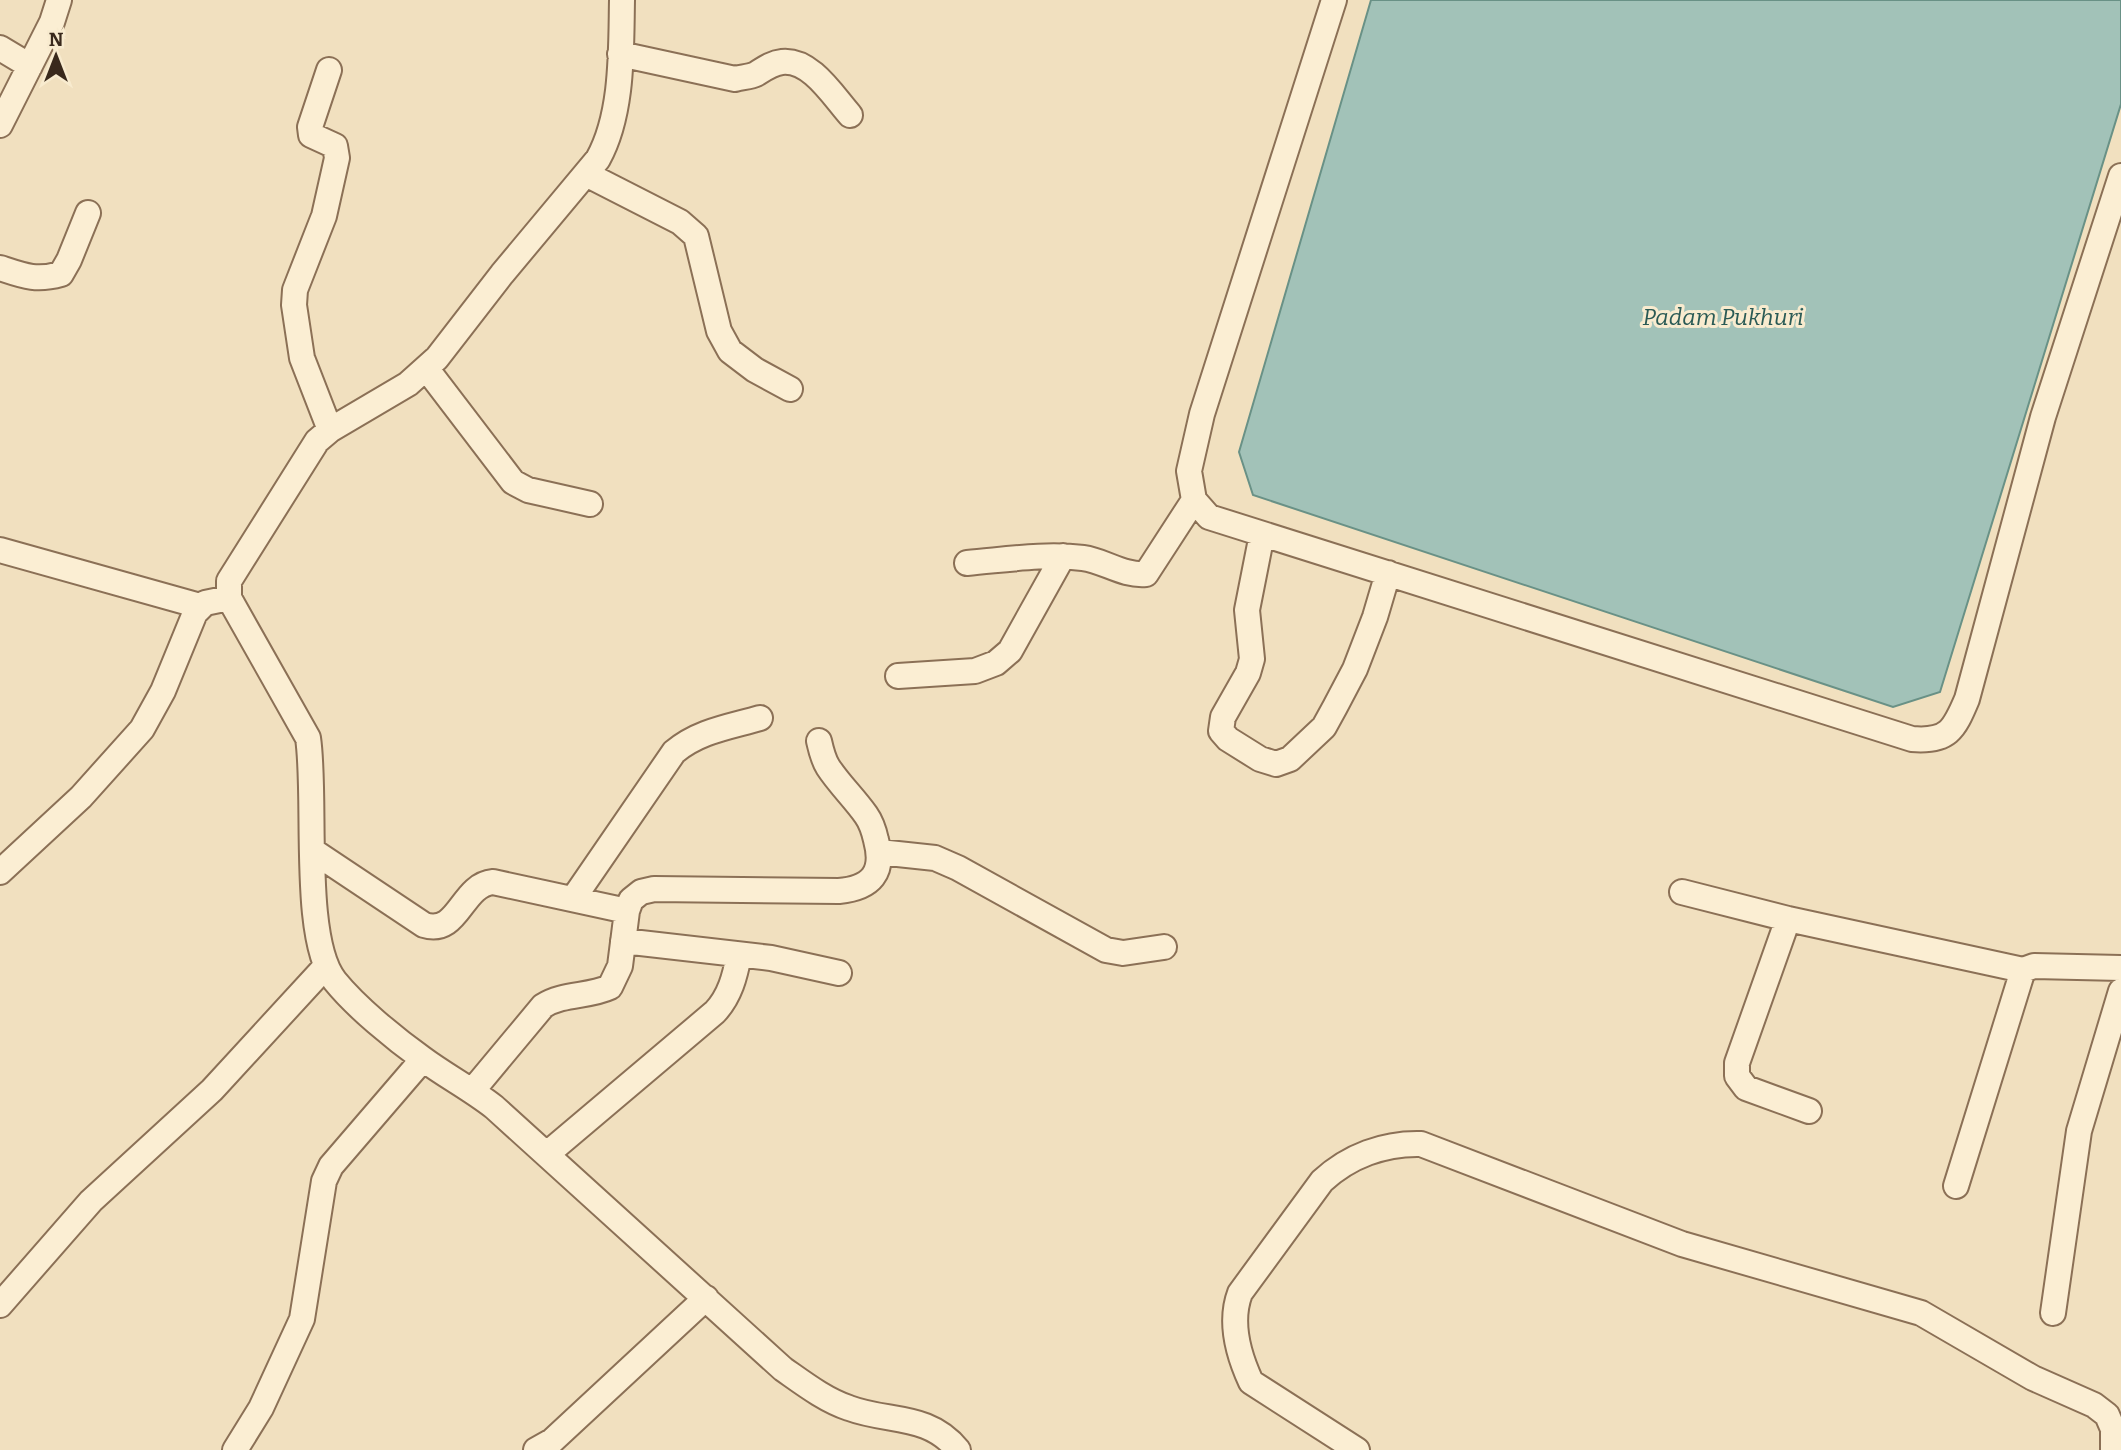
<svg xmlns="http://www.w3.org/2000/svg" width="2121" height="1450" viewBox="0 0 2121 1450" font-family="Bitter,serif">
<rect width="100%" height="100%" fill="#f1e0bf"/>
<path fill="#a2c2b8" stroke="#699186" stroke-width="2" d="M1371,0H2121V104L1940,692L1893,707L1253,495L1239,452Z"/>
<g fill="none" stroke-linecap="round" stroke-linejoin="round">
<defs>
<path id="minor" d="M622,0C621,51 623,114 598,159L502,274L437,358L408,384L330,430L317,441L229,581V598L308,738C317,796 301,939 335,981C356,1007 395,1039 423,1059C446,1076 471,1089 494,1107L783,1369C803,1383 825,1400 849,1408C889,1423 928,1413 958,1450
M1334,0L1202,414L1189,471L1194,500L1209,517L1912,739C1948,742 1954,730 1967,699L2043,417L2121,176
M0,48L30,66
M620,54L735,79C742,77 750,77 756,74C764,69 772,63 782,62C811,59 833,96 850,115
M329,70L310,127L311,135L335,146L337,158L324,216L295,290L294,305L302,358L330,430
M0,125L52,22L59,0
M586,174L680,222L696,236L719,331L730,351L755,370L790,389
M0,268C24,276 36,281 61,274L69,260L88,213
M426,368L513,482L528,490L590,504
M1262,534L1247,610L1252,659L1248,673L1223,717L1221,731L1228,739L1260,759L1276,764L1290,759L1324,727L1335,707L1355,669L1375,617L1388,573
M0,550L200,606
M967,563C1004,560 1045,553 1083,558C1105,561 1123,576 1146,574L1194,500
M898,676L975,671L996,663L1010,651L1063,556
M313,851L424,925C459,936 461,885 493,882L627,911
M879,852L935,858L958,868L1106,950L1123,953L1164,947
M0,872L81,797L142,729L163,691L195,613L205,603L229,598
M1682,892L1788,919L2023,970
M573,899L674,752C699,731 729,727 760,718
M1788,919L1737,1063V1076L1746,1088L1809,1111
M623,941L771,958L839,973
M473,1090L543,1006C563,993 589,997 610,987L620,966L627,911L631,900L641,892L654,889L839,891C871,888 885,873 876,840C874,831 871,822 866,815C854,798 839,784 828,767C823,759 821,750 819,741
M547,1154L715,1012C730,996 735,976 739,955
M1956,1186L2023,970L2034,966L2121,968
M0,1305L91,1201L212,1090L326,966
M2053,1313L2079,1131L2121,991
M235,1450L261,1408L302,1319L324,1181L331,1166L423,1059
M536,1450L552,1441L706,1298
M1357,1450L1251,1382C1238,1354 1229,1322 1240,1293L1322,1181C1349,1156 1384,1143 1421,1144L1682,1244L1921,1313L2033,1378L2094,1405L2107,1415L2113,1429V1450"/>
</defs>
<use href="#minor" stroke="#8b7056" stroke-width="28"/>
<use href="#minor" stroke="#fbeed3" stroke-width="24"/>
</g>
<g text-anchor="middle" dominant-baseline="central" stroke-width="6" stroke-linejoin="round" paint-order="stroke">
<g font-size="23" font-style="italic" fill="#2a5a55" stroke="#f8ebcf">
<text x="1723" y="317">Padam Pukhuri</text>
</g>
</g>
<g transform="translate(56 56)" stroke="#f8ebcf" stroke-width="5" paint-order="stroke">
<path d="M0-5L12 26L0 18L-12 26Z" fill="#39291c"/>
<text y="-10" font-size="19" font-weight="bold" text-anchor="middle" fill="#39291c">N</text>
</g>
</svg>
